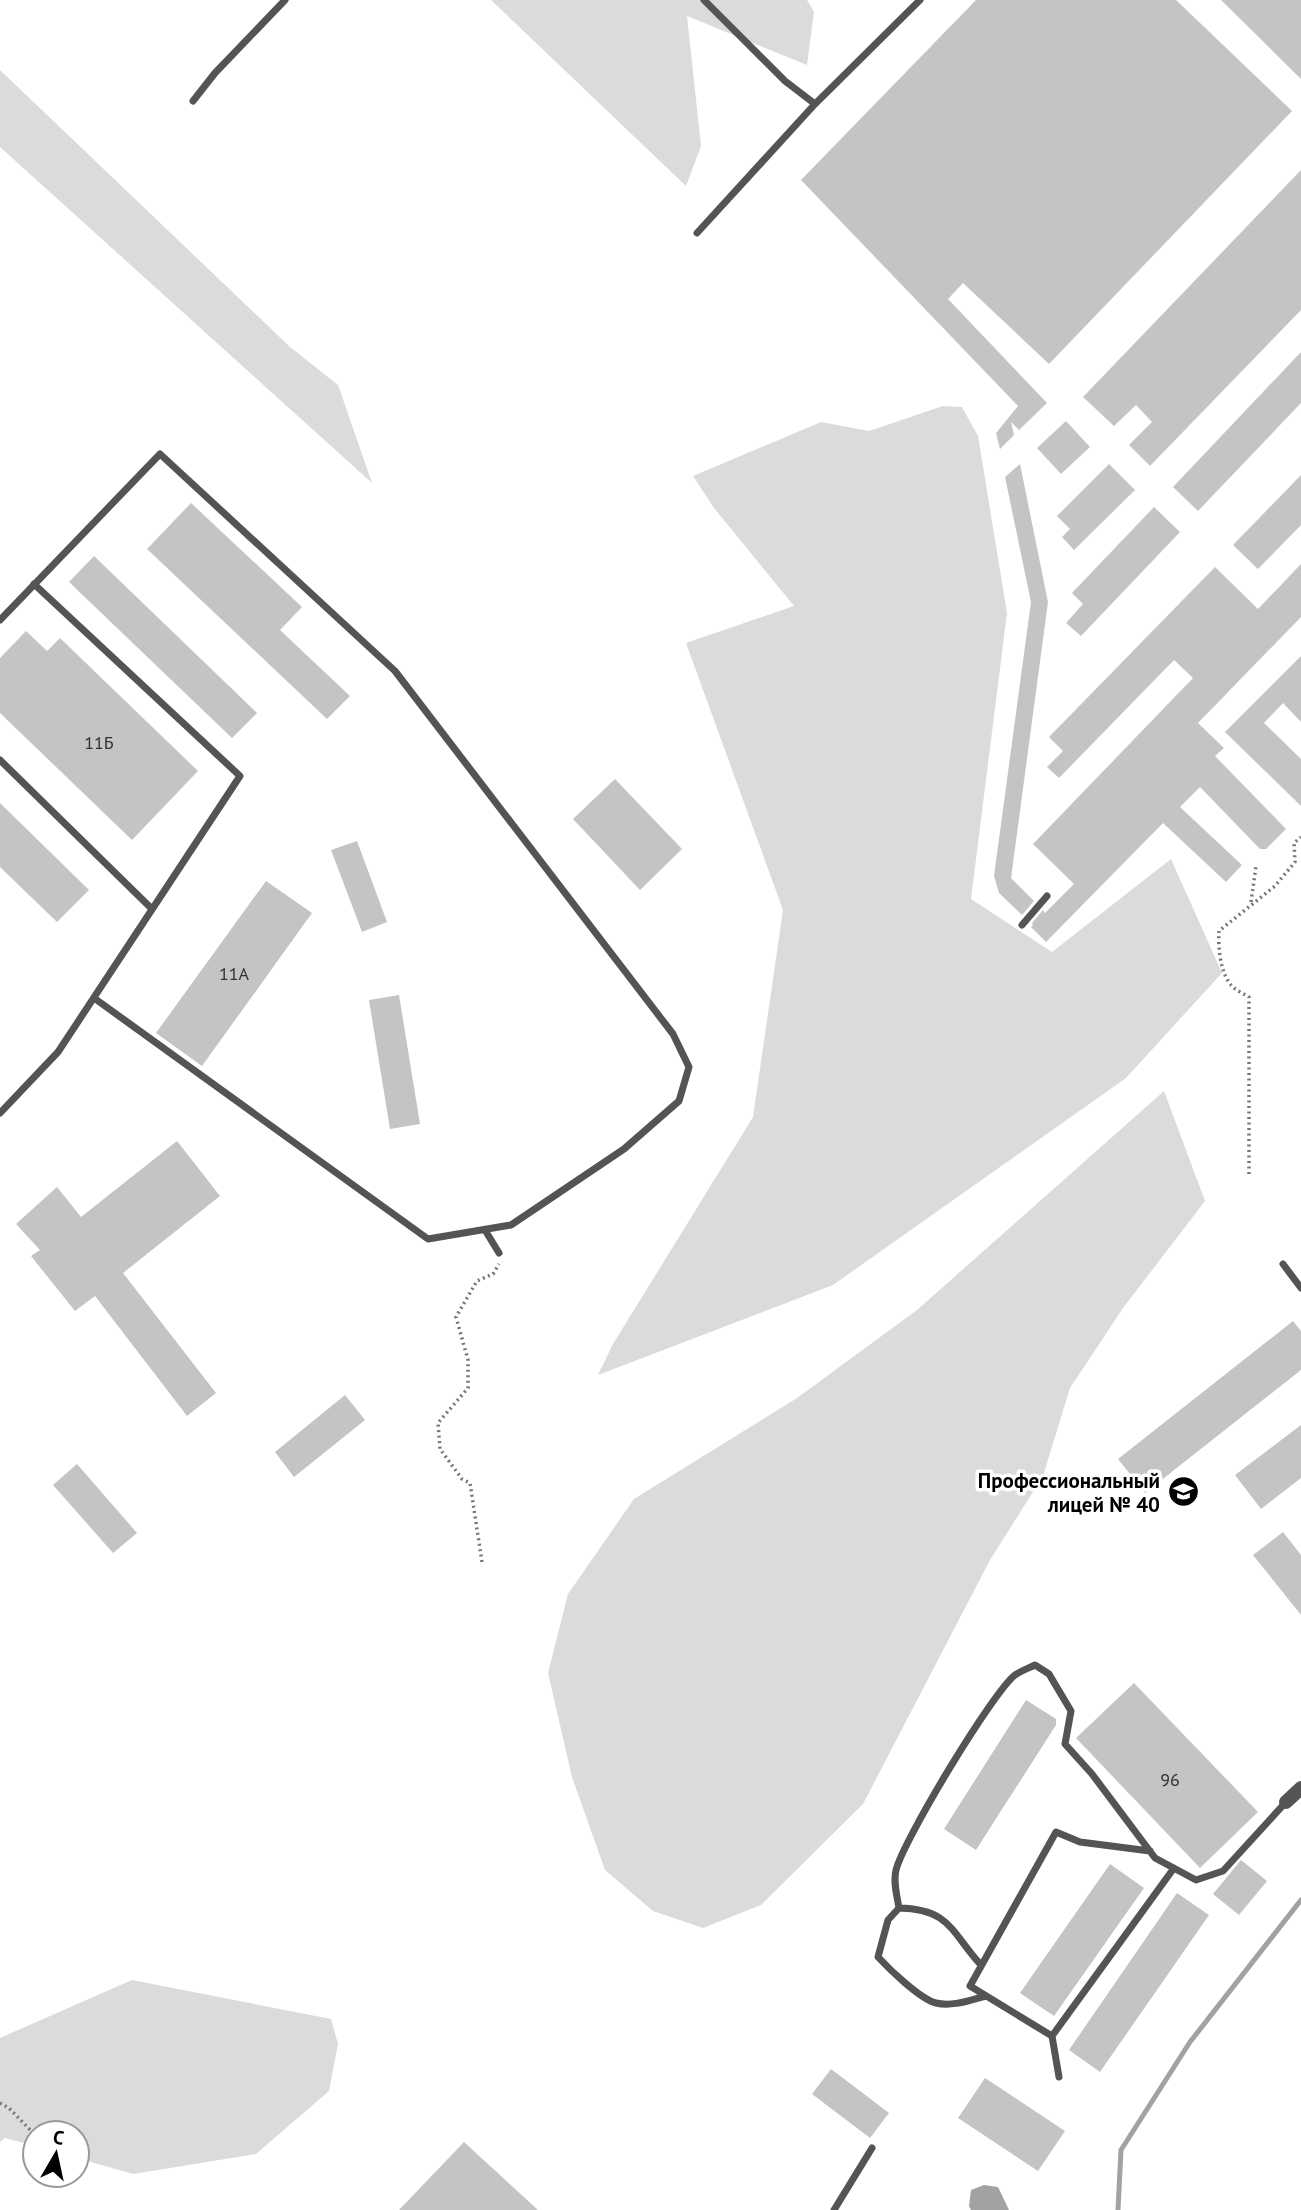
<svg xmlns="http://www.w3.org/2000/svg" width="1301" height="2210" viewBox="0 0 1301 2210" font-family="'PT Sans',sans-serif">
<rect width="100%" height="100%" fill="#fff"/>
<path fill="#dbdbdb" d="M491,0H807L814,12L807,65L687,16L701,146L686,186Z
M0,70L290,347L338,385L372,483L0,147Z
M943,406L962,407L978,436L1007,613L971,899L1052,952L1171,859L1222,973L1126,1078L833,1285L598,1375L613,1344L753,1117L783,910L686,643L794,606L714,508L693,476L821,422L869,431Z
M1164,1091L1205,1201L1123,1308L1070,1388L1043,1476L990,1560L863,1804L761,1905L703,1928L653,1911L605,1870L572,1777L548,1673L568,1594L634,1499L797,1398L917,1310Z
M132,1980L331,2019L338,2044L329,2091L256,2154L133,2174L77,2158V2133H35V2146L5,2138L0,2142V2038Z"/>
<path fill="#a2a2a2" d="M984,2185L998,2187L1009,2210H971L969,2206L971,2190Z"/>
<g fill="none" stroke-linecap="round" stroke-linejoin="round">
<path stroke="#a2a2a2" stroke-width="5" d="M1118,2210L1121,2150L1190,2042L1301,1900"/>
</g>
<path fill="#c4c4c4" d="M976,0H1176L1292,111L1049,364L963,283L948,299L1047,403L1019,430L1011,422L1014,435L1000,449L996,433L1018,406L801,180Z
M1221,0H1301V79Z
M1301,170V310L1150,466L1129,445L1152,422L1136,405L1114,426L1083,397Z
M1301,352V403L1198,511L1173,487Z
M1066,421L1090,447L1061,474L1037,448Z
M1020,464L1048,602L1011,878L1034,901L1022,915L999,893L994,876L1031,602L1005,477Z
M1109,464L1135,490L1074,550L1062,537L1070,529L1057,516Z
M1301,475V525L1258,569L1233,545Z
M191,503L302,607L280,630L350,696L327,719L147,549Z
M1154,507L1180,532L1081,636L1066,623L1083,604L1072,593Z
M94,556L257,713L232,738L69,582Z
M1301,564V617L1198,723L1224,748L1215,756L1286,829L1266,849H1260L1200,787L1180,807L1242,865L1226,882L1163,823L1046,942L1031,927L1033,925L1032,923L1043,910L1045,913L1074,884L1033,844L1193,678L1174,660L1059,778L1047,767L1063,751L1049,737L1215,567L1258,609Z
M26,631L47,651L60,638L198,771L132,840L0,713V658Z
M1301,656V722L1283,703L1264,723L1301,759V806L1225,732Z
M615,779L682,849L640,890L573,819Z
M0,803L89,890L57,922L0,867Z
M357,841L387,922L362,932L331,850Z
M266,881L312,913L202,1066L156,1033Z
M399,995L420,1124L390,1129L369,1000Z
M177,1141L220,1196L123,1273L216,1393L187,1416L95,1296L75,1311L31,1256L40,1250L16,1224L57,1187L81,1217Z
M1293,1321L1301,1331V1370L1145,1493L1118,1459Z
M345,1395L365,1420L294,1477L275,1452Z
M1301,1425V1478L1261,1509L1235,1475Z
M77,1464L137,1533L113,1553L53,1485Z
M1283,1532L1301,1555V1615L1253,1555Z
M1134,1683L1258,1812L1200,1868L1076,1738Z
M1026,1700L1056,1719V1725L976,1850L944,1829Z
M1241,1860L1267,1881L1239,1915L1213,1894Z
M1110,1864L1144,1888L1054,2016L1020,1993Z
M1177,1893L1209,1915L1100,2072L1069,2050Z
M831,2069L889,2113L870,2138L812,2094Z
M985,2078L1065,2131L1038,2171L958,2118Z
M464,2142L538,2210H399Z"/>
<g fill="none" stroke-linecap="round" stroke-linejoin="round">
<path stroke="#767676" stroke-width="3.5" stroke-dasharray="2 3.5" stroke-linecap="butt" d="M1251,902L1256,866
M1249,1174V997C1244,994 1235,990 1231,985C1220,972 1218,947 1219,931L1275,886L1295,862L1294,843L1301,837
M482,1562L470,1483L462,1479L440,1449L438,1423L468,1388V1360L456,1317L477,1281L493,1274L499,1264
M0,2103L9,2108L35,2135"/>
<path stroke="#545454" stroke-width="7" d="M704,0L785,81L815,104
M193,101L215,73L285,0
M697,233L815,104L920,0
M0,620L160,454L395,671L673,1034L689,1067L679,1101L624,1149L511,1225L428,1239L94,998
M0,760L152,909
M1022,925L1047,896
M0,1113L58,1052L240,776L34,584
M485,1230L499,1253
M1283,1264L1301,1288
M899,1908C897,1896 893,1882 896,1870C903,1841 992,1693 1015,1675C1021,1671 1029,1668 1035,1665L1049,1674L1071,1711L1065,1744L1092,1774L1155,1858L1196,1880L1223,1871L1286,1802
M981,1965C951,1932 950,1909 899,1908L888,1920L878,1957C889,1969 920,1999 936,2003C953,2007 970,2000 986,1996
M1052,2036L1174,1868
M1059,2077L1052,2036L970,1986L1056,1832L1080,1842L1150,1851
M834,2210L872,2148"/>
<path stroke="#545454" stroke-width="14" d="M1286,1802L1301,1788"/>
</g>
<defs>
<symbol id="university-disc" viewBox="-11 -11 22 22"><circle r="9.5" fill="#000" stroke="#fff"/><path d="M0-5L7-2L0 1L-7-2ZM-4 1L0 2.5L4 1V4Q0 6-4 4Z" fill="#fff"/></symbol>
</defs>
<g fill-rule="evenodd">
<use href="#university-disc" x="1166" y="1474" width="35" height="35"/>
</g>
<g text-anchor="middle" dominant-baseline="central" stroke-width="7" stroke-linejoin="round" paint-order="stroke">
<g font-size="18" fill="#313131">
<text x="99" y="742">11Б</text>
<text x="234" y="973">11А</text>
<text x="1170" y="1779">96</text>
</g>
<g font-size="21" font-weight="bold" fill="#000" stroke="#fff" text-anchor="end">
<text x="1160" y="1480">Профессиональный<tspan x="1160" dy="24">лицей № 40</tspan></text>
</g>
</g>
<g transform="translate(56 2154) rotate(9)"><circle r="33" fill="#ffffff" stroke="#999999" stroke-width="2"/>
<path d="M0-5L12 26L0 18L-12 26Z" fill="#000000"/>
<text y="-10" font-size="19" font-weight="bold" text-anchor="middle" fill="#000000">С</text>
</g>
</svg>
